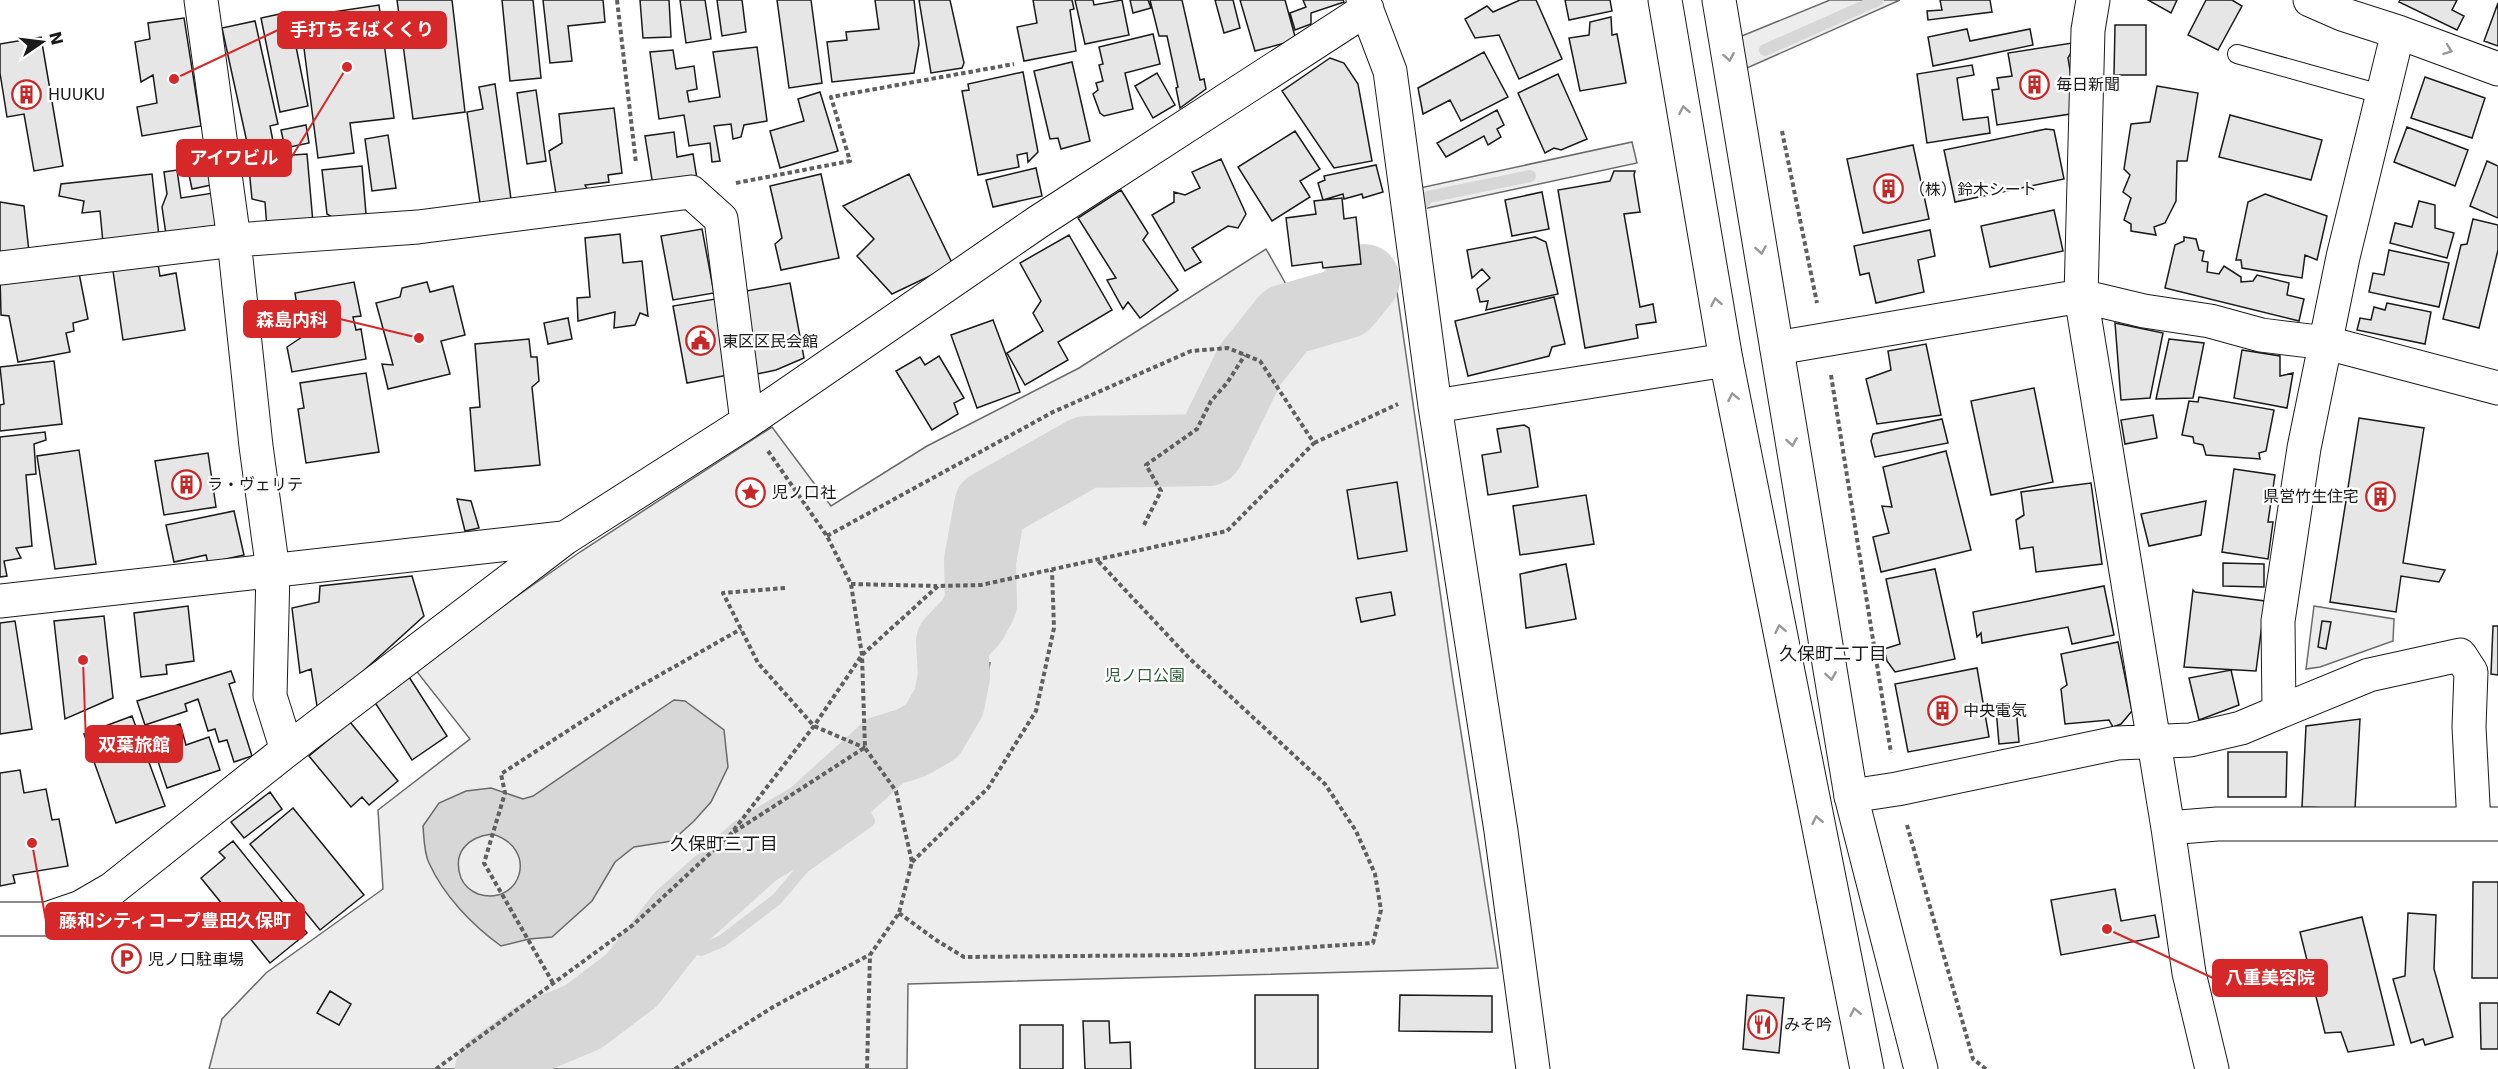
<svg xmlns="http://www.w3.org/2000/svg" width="2498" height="1069" viewBox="0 0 2498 1069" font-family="'DejaVu Sans','Noto Sans JP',sans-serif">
<rect width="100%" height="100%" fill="#fff"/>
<path fill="#ededed" stroke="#6a6a6a" stroke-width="1.5" d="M1830,0H1900L1738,72L1732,40Z
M1632,142L1637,163L1418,210L1415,189Z
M1266,249L1287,286L1394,271L1452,675L1498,968L908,984L907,1069H209L222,1019L266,973L383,889L378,810L470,739L414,668L580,552L772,427L831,506L927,446L1079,368Z
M2314,606L2394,619L2393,641L2320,667L2306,669Z"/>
<path fill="#d7d7d7" stroke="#6a6a6a" stroke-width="1.5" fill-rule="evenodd" d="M990,663C982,701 975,743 940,766C934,769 924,771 917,773L907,768L903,755L911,743L932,731L949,702L955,668Z
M674,700L685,701L724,730L728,767L711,802L694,821L672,841L634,847L615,862L592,901L552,937L529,939L501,946C472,925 444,896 429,863C424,853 424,838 423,826L439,803L466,791L491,788L523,799L533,796ZM492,834C540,848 521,907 478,894C471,891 464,885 461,878C452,853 467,837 492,834Z"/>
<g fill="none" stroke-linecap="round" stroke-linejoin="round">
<path stroke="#d7d7d7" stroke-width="12" d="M1765,50L1878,0
M1418,210L1428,197L1530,176
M1364,280L1382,256
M667,936L680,944L701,950L722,941L777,899L804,867L869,821L849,784"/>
<path stroke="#d7d7d7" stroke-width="72" d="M491,1069L535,1037L583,1017L632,980L681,917L755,851L813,816L885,751L911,743L932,731L949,702L954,676L952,642L972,621L981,604L980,561L990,506L1086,452L1208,450L1250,365L1286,320L1345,303L1364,280"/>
</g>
<path fill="#e6e6e6" stroke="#1a1a1a" stroke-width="1.5" d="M397,0H452L465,112L413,119Z
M502,0H533L541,78L510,81Z
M543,0H603L605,22L568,26L572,61L550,63Z
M640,0H669L671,37L643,38Z
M680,0H705L711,39L686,43Z
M717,0H742L746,32L722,36Z
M777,0H811L822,83L789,88Z
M875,0H914L919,44L914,73L832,82L827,42L847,40L846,32L879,29Z
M919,0H950L964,63L962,68L931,73Z
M1033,0H1072L1074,9L1070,10L1076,51L1024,61L1017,27L1037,23Z
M1075,0H1093L1094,5L1122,0L1129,35L1085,44Z
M1130,0H1148L1151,8L1133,13Z
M1150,0H1182L1200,80L1204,79L1206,89L1180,108L1176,88L1178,87L1167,36H1159Z
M1215,0H1233L1240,28L1224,33Z
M1240,0H1285L1296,40L1255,51Z
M1303,0H1343L1344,2L1311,13V24L1295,30L1290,13L1306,7Z
M1520,0H1536L1562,59L1519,79L1499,35L1475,38L1465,19L1487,6L1493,12Z
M1565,0H1610L1612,11L1569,20Z
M1940,0H1990L1992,12L1928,20L1927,11L1942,10Z
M2148,0H2177L2171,13Z
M2206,0H2232L2242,6L2218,50L2188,35Z
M2400,0H2457L2452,10L2464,16L2457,30L2399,2Z
M2498,3V46L2484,41Z
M379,5L394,118L350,123L354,153L318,158L300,17Z
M289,12L308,106L280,112L261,18Z
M1611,17L1612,35L1617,34L1626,83L1580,91L1569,38L1589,35L1590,22Z
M184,18L201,126L142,136L137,107L157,103L153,75L141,82L135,42L150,39L148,23Z
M255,21L278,124L270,126L273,141L248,147L222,28Z
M2115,25H2146V75H2114Z
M1967,29L1970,41L2030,29L2033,45L1933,66L1928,37Z
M1153,34L1160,64L1125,73L1133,109L1104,116L1100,113L1093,94L1098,90L1096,83L1103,81L1099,65L1103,64L1099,47Z
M41,37L63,166L34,171L24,114L7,117L0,73V44Z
M2072,43L2073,49L2068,58L2077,113L1997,125L1992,90L1999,89L1997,78L2012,76L2008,53Z
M757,47L767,121L744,125L741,137L733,139L731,124L714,126L720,161L712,162L710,143L689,146L684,115L659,119L650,52L673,50L676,69L694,66L697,89L687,91L689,102L720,97L713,52Z
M1484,52L1508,97L1461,121L1450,100L1423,114L1418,88Z
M1330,58L1344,63L1358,84L1372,161L1334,168L1282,91Z
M1072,62L1090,141L1061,149L1058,138L1050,139L1034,71Z
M1972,65L1974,75L1957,78L1963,120L1988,117L1990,133L1927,143L1917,74Z
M1023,72L1038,152L1028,162L1027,153L1017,155L1019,167L978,175L962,91L969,90L968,84Z
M1157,73L1175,105L1153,118L1135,86Z
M1558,74L1587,139L1561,150L1554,148L1545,153L1518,93Z
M2425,77L2485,98L2472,138L2411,118Z
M495,84L511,199L480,203L467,112L483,109L479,87Z
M2157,86L2198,93L2187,161H2177L2176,201L2165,223L2154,227L2156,235L2131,231V224L2124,220L2131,198L2123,192L2130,175L2124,169L2131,124L2150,122Z
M536,90L546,161L527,164L517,93Z
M820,92L838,151L780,168L770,131L804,121L798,99Z
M614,108L622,173L608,175L609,182L585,185L590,194L557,200L549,151L562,143L559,114Z
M1497,110L1504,125L1497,129L1501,137L1488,145L1484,136L1446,157L1437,143Z
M2230,115L2322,140L2311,180L2219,157Z
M306,125L309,143L285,148L281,130Z
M2407,127L2468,150L2455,186L2394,162Z
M2046,129L2054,130L2064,179L1955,202L1944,150Z
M1295,131L1320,169L1300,181L1310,197L1272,221L1238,167Z
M674,132L677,157L693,154L697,179L653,186L645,136Z
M388,135L396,188L372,191L365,139Z
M1913,145L1929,219L1863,233L1847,159Z
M307,154L313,223L267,228L265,202L252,199L248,158Z
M1221,159L1246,214L1238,228L1228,226L1192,248L1201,262L1185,271L1152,215L1174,202V192L1185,195L1200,188L1192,172Z
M216,160L221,183L192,189L187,165Z
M2487,161L2498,166V218L2470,206Z
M1376,165L1383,192L1363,198L1362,194L1344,199L1343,194L1323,200L1318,183L1325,180L1324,176Z
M362,166L366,214L337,220L327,214L322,170Z
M1036,168L1042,196L993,207L986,180Z
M177,170L181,198L220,192L225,233L167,241L162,207L167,194L164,172Z
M1614,171H1635L1634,175L1640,212L1624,214L1640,307L1653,304L1656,322L1636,325L1638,338L1585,348L1558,190L1610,181Z
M152,174L159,236L103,243L100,211L82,213L84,201L59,196L61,184Z
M821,174L839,258L781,270L775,244L782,238L770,186Z
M909,174L953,265L892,294L857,256L874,239L843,206Z
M1121,190L1148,233L1143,240L1178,290L1140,318L1128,302L1123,309L1107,280L1116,278L1078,218Z
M1542,192L1549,229L1512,236L1505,200Z
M2265,194L2327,216L2317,260L2305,255L2302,278L2242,268L2241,260H2236L2248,202Z
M1342,198L1344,219L1356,217L1361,264L1323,268L1322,262L1292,266L1286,218L1316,214L1314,201Z
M2419,201L2435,205V228L2454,233L2447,258L2390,243L2395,223L2412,227Z
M0,202L24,206L29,252L0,255Z
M2054,210L2063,251L1990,267L1981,226Z
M2473,219L2498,225V250L2479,328L2443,319L2461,245L2467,244Z
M702,229L714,293L673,300L661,236Z
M1930,230L1935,256L1918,260L1924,292L1876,303L1869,273L1860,275L1854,246Z
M620,234L623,263L642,261L648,316L640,313L635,325L614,328L615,312L578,321L577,298L590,297L585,238Z
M1069,235L1112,310L1058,342L1068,360L1025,385L1007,353L1043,331L1033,313L1041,301L1020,263Z
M1535,237L1546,242L1558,294L1486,310L1488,301L1480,302L1477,289L1490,278L1482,269L1472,278L1467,250Z
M2184,237L2196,239L2199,250L2204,251L2202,261L2208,262L2207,272L2219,274L2224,266L2241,277V282L2253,281L2257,275L2289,283L2287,295L2304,299L2299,321L2165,288L2175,245L2184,241Z
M2389,250L2449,263L2439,307L2369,292L2373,273L2384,275Z
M158,264L160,276L176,273L185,330L123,340L113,271Z
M79,273L88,319L73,323L74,331L66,333L70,352L18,362L9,316L1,315L0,275Z
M354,282L361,316L353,317L356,330L361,329L366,359L292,372L287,347L302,337L295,293Z
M427,282L430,292L453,286L465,335L441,341L450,374L388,389L382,364L393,365L376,303L400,297L402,288Z
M790,283L804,358L776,370L757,374L741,292Z
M1554,297L1565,344L1552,347L1549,356L1468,376L1455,321Z
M715,299L728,375L687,383L673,306Z
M2387,303L2431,312L2425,344L2357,330L2360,318L2371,320L2374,307L2385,310Z
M568,318L572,339L548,344L544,323Z
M993,320L1020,392L977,408L951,335Z
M2115,323L2163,333L2150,398L2121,400Z
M529,339L531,357H537L539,381L532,387L540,465L475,471L470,408L480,407L475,344Z
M2169,339L2204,343L2193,398L2156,399Z
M1926,344L1941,415L1877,424L1866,379L1891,370L1888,351Z
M2242,350L2280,356V376L2293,373L2287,408L2234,398Z
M939,356L964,398L954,403L958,414L932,430L896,371L920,357L925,365Z
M54,361L62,424L0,431V405L4,404L0,367Z
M366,373L379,452L306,463L298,409L304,408L300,383Z
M2034,388L2053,482L1991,495L1971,401Z
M2199,397L2274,410L2266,451L2259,453L2260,459L2206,455L2203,445L2194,443L2193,437L2182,435L2189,401L2198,402Z
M2153,415L2157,438L2125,444L2121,420Z
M2359,418L2424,428L2403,563L2445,570L2439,582L2401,576L2396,612L2330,602Z
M1942,419L1948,443L1875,457L1871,441L1873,434Z
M1524,425L1529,428L1538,487L1488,495L1482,455L1501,452L1497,429Z
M45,432L46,440L34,444L36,474L26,475L32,546L16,548L21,558L4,561L7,576L0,577V437Z
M79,450L96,564L55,569L37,456Z
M1946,451L1971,550L1881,572L1873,537L1889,533L1882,506L1892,507L1883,467Z
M208,453L216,507L164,515L155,461Z
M2234,469L2275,475L2268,522H2273L2268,559L2222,552Z
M1397,482L1407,551L1358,559L1347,490Z
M2091,483L2102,564L2036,572L2033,547L2020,549L2016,520L2024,515L2021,492Z
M1586,495L1594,544L1520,555L1513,506Z
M457,499L471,501L479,528L465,531Z
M2206,501L2201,535L2149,546L2141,514Z
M234,511L244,555L208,563L206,555L174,562L166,525Z
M2223,563L2264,564V587L2223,586Z
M1566,564L1576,619L1526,628L1520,574Z
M1935,569L1955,659L1895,672L1887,661L1884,649L1900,644L1886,579Z
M412,576L424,616L318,712L311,669L300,673L292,608L319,602L320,586Z
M2104,586L2114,635L2072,644L2068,627L1982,643L1981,633L1977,637L1973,612Z
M2193,590L2195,592L2265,601L2256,671L2184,667Z
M1391,592L1395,615L1361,622L1356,598Z
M188,606L194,661L166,665L167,674L141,677L134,613Z
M104,616L113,698L65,719L54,621Z
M15,621L32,729L0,734V623Z
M2322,621L2331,622L2326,649L2318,647Z
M2493,626H2498V675L2491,674Z
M2118,642L2132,711L2121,724L2113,727L2109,720L2065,724L2061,689L2067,685L2061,654Z
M1977,668L1989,737L1908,752L1895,684Z
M2231,670L2239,705L2199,720L2189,678Z
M231,671L235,682L229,684L252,756L234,762L227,740L219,742L215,729L208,731L198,699L185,704L187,711L145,725L137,701Z
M409,677L447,736L412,760L374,701Z
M2016,707L2019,742L1999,744L1996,709Z
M132,716L165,806L116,823L84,734Z
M2360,719L2355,809L2302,807L2306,726Z
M350,722L398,781L369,805L362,797L351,807L309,756Z
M180,724L186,745L209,737L220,770L167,788L149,735Z
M2228,752H2287L2286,797H2228Z
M20,770L24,793L46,789L52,820L59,819L68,866L13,875L15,883L0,886V773Z
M270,792L282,809L244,838L231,822Z
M293,808L364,895L320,930L250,844Z
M233,841L307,933L270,963L201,878L225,858L219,852Z
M2473,882H2498V978H2472Z
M2115,889L2121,921L2155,915L2159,937L2061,955L2051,900Z
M2408,913L2436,915L2434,969L2453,1037L2425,1045L2423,1039L2411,1043L2393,979L2405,976Z
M2362,917L2394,1045L2348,1052L2341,1032L2325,1033L2300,932Z
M330,991L351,1004L339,1025L317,1013Z
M1255,995H1318V1069H1255Z
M1400,995L1492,996V1032L1399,1031Z
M1747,995L1784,998L1779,1053L1743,1049Z
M2480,1003H2498V1049H2481Z
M1083,1021H1109L1110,1043L1130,1042L1131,1069H1085Z
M1020,1025H1063V1069H1020Z"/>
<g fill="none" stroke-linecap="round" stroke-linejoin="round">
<defs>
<path id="lane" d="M2237,54L2384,95"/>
<path id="street" d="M201,0L234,240L256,446L273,571L270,696L287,750
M1363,0L1390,71L1435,406L1501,831L1533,1069
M2093,0L2088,30L2081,296L2168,828L2189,973L2212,1069
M2310,0L2342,14L2398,32L2498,69
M0,268L234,240L418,227L691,192L721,219L747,422
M1777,348L2081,296L2144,311L2210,321L2261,335L2327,343L2498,388
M1435,406L1726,360
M0,601L563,538
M2279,712L2369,675L2460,655L2471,672L2469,727L2474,824
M1851,796L1897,789L2117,743L2190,740L2241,728L2279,712L2278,621L2304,448L2343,257L2398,32
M2168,828L2217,824H2498
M0,919H46L81,907L112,889L287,750L565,538L747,422L1038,222L1367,9"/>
<path id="secondary" d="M1665,0L1726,360L1867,1069
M1719,0L1851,796L1921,1069"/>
</defs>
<use href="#lane" stroke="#1a1a1a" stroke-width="20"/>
<use href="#street" stroke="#1a1a1a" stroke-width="35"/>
<use href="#secondary" stroke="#1a1a1a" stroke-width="35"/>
<path stroke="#5f5f5f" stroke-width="4" stroke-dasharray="4.5 3" stroke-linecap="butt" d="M617,0L636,163
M1782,131L1817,303
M736,183L850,161L831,97L1014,64
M1831,375L1891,753
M1314,443L1398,404
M768,451L827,536L851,584L862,655L865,748L896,791L912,862L899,913L870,955L867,1069
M1144,525L1161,491L1146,465L1197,429L1211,401L1227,383L1245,355
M851,584L937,586
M785,588L723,593L758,663L814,726L865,748
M1907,825L1973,1059L1986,1069
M734,832L864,748
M912,862L988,788L1036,711L1054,628L1052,570
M899,913L936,940L964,957L1191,955L1373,943L1381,910L1375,874L1356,831L1325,784L1189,658L1098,561
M553,983L484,863L505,793L501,774L612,702L741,629
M436,1069L633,925L730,835L814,726L862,655L938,586L981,585L1227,531L1314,443L1260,361L1228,348L1191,351L1053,412L827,536
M675,1069L773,1007L869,955"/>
<use href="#lane" stroke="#fff" stroke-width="18"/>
<use href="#street" stroke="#fff" stroke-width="33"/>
<use href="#secondary" stroke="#fff" stroke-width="33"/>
</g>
<defs><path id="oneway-chevron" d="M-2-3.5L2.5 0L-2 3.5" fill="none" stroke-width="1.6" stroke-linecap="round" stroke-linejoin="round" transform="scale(1.5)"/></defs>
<g stroke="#989898">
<use href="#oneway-chevron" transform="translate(2448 50) rotate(20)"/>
<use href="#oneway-chevron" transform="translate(1729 57) rotate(80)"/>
<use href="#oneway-chevron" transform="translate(1684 110) rotate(-100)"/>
<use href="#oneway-chevron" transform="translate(1761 250) rotate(81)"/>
<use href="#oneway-chevron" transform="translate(1716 302) rotate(-100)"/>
<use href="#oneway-chevron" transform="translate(1733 397) rotate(-101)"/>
<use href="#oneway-chevron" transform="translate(1792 442) rotate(81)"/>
<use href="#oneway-chevron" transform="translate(1780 629) rotate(-101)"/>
<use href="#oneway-chevron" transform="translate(1831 676) rotate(81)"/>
<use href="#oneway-chevron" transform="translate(1817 820) rotate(-101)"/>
<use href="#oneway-chevron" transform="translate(1855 1012) rotate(-101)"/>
</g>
<defs>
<symbol id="building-ring" viewBox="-11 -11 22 22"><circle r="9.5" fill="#fff" stroke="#c62828" stroke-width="1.5"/><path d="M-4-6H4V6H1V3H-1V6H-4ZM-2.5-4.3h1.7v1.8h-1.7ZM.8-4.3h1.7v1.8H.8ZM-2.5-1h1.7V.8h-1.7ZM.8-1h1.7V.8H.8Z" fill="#c62828"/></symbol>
<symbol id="civic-ring" viewBox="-11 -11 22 22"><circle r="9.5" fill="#fff" stroke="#c62828" stroke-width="1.5"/><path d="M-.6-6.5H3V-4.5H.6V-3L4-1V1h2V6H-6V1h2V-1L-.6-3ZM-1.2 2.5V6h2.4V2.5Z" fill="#c62828"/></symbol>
<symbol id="sight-ring" viewBox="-11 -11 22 22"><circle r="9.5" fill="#fff" stroke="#c62828" stroke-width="1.5"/><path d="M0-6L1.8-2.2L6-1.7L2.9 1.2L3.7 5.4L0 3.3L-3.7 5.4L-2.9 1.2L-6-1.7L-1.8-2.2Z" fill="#c62828"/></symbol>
<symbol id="parking-ring" viewBox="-11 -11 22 22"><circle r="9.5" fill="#fff" stroke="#c62828" stroke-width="1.5"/><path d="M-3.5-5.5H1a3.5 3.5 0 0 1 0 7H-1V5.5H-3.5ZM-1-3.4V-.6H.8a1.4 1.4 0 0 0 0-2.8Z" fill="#c62828"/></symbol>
<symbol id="restaurant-ring" viewBox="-11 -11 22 22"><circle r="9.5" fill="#fff" stroke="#c62828" stroke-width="1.5"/><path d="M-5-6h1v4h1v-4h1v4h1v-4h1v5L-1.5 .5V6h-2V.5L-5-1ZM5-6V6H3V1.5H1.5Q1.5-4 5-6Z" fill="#c62828"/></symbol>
</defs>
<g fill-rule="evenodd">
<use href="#building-ring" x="2018" y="68" width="33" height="33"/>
<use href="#building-ring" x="10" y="78" width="33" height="33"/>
<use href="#building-ring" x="1872" y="172" width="33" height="33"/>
<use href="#civic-ring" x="684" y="324" width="33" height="33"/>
<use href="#building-ring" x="170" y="468" width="33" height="33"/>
<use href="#sight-ring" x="734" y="476" width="33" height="33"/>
<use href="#building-ring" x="2364" y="480" width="33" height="33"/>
<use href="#building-ring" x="1926" y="694" width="33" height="33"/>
<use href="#parking-ring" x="110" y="942" width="33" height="33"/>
<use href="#restaurant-ring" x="1746" y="1008" width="33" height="33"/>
</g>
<g text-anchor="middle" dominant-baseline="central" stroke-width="4.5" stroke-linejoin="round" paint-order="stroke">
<g font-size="16" fill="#1a1a1a" stroke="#fff" text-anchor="start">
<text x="2056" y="84">毎日新聞</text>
<text x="48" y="94">HUUKU</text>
<text x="1909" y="189">（株）鈴木シート</text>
<text x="722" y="341">東区区民会館</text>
<text x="207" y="484">ラ・ヴェリテ</text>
<text x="772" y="492">児ノ口社</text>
<text x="2359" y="496" text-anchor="end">県営竹生住宅</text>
<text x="1963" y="710">中央電気</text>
<text x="148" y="959">児ノ口駐車場</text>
<text x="1784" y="1024">みそ吟</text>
</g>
<g font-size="16" fill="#2b5a34" stroke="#fff">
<text x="1145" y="675">児ノ口公園</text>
</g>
<g font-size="18" fill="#1a1a1a" stroke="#fff">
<text x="1833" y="653">久保町二丁目</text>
<text x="724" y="843">久保町三丁目</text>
</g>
</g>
<path fill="none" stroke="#d62828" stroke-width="2" d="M174 79L278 30M347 67L291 158M419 338L340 319M83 660L86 744M32 843L46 921M2107 929L2213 978"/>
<g fill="#d62828" stroke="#fff" stroke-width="2">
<circle cx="174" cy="79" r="6"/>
<circle cx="347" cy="67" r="6"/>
<circle cx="419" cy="338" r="6"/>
<circle cx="83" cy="660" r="6"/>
<circle cx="32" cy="843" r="6"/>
<circle cx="2107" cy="929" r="6"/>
</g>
<g fill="#d62828" stroke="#d62828" stroke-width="2">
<rect x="278" y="12" width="168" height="36" rx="6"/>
<rect x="177" y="140" width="114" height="36" rx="6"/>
<rect x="244" y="301" width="96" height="36" rx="6"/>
<rect x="86" y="726" width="96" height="36" rx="6"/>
<rect x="46" y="903" width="258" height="36" rx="6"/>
<rect x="2213" y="960" width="114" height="36" rx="6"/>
</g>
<g font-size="18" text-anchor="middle" font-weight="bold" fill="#fff">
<text x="362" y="36">手打ちそばくくり</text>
<text x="234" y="164">アイワビル</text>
<text x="292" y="326">森島内科</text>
<text x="134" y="751">双葉旅館</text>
<text x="175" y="927">藤和シティコープ豊田久保町</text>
<text x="2270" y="984">八重美容院</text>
</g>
<g transform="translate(42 42) rotate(76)" stroke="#ffffff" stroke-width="4.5" paint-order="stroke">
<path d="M0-4.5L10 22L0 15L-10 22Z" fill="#1a1a1a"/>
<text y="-9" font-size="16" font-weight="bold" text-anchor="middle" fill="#1a1a1a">N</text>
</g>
</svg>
